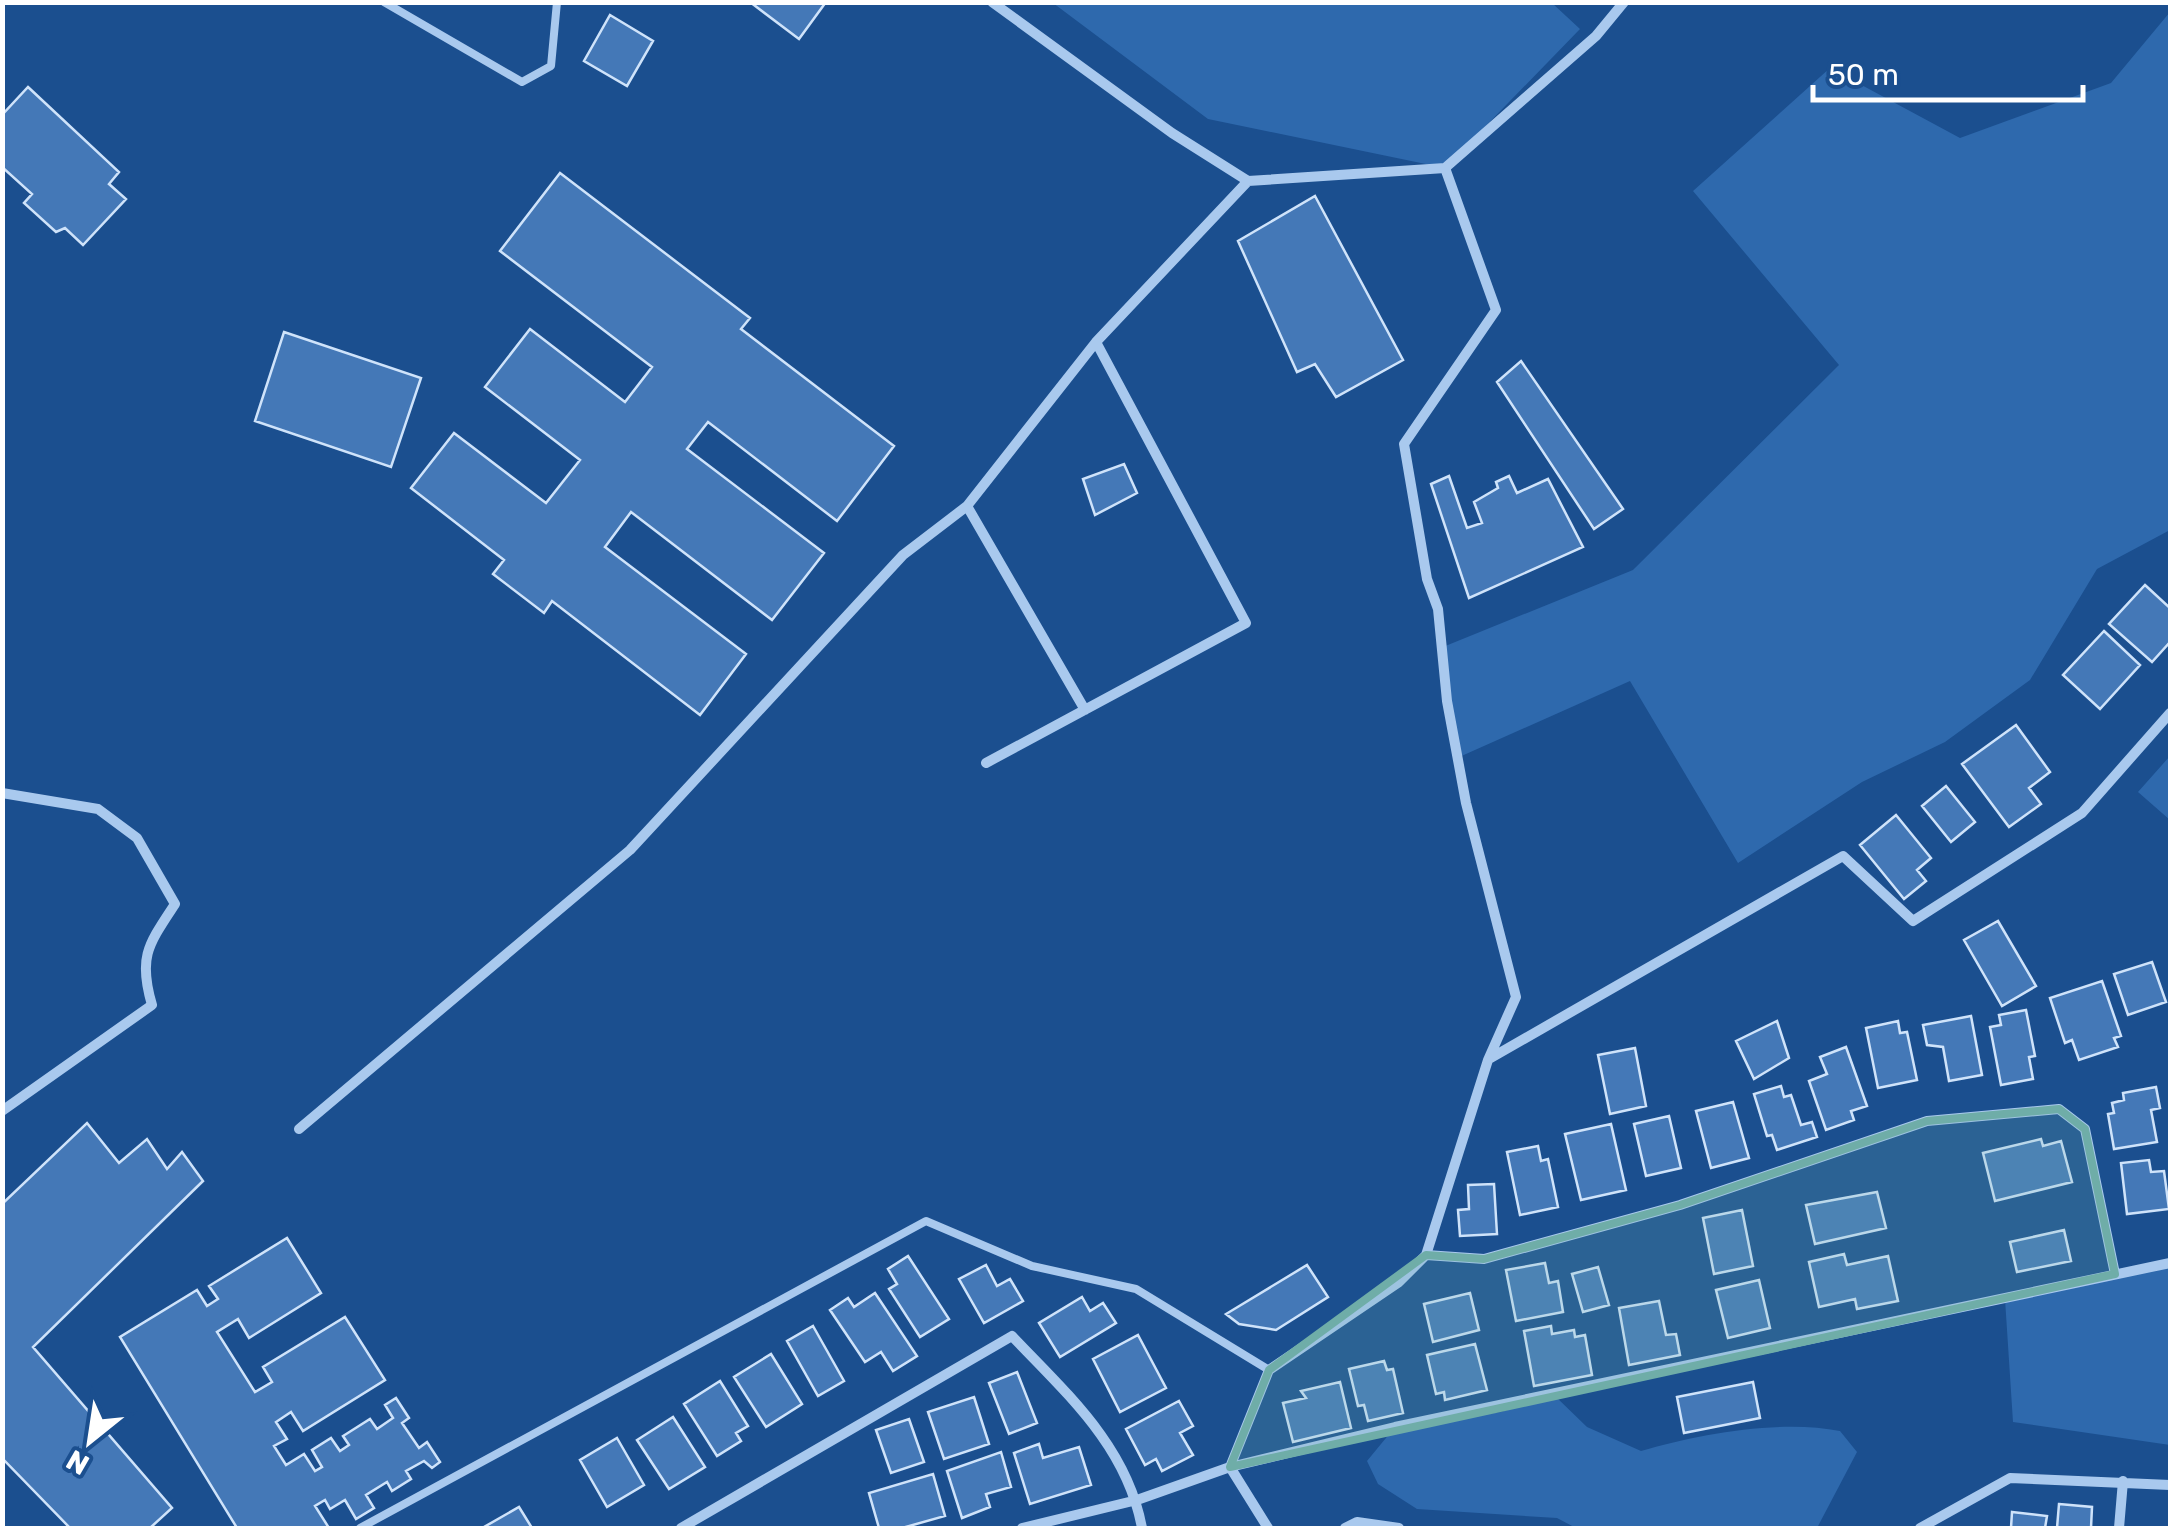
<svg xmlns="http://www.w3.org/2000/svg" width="2173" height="1531" viewBox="0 0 2173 1531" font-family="Rubik,sans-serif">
<rect width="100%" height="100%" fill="#1b4f8f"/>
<path fill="#2e69ad" d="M1053,3H1552L1580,29L1445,168L1208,119Z
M2170,12V530L2097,569L2030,680L1945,742L1862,782L1738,863L1630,681L1457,758L1438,649L1633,570L1839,365L1693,191L1830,68L1960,138L2111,83Z
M2170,756V820L2138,792Z
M2170,1263V1445L2013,1422L2005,1299Z
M1555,1396L1587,1427L1641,1451C1697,1434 1782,1419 1840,1431L1857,1452L1817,1528H1576L1557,1518L1417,1509L1378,1484L1367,1461L1395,1427L1501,1412Z"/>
<path fill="#4478b7" stroke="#cfe3fa" stroke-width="2.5" d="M750,2H826L799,39Z
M610,15L653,41L627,86L584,61Z
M28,87L119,172L109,184L126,199L83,245L65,228L56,232L24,203L32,194L2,167V115Z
M560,173L750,318L741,329L894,446L837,521L708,422L687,449L824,553L772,620L631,512L605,547L746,654L700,715L552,601L544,613L493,574L504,560L411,488L454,433L546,503L580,460L485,387L530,329L625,402L652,367L500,251Z
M1315,196L1403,360L1336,397L1315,364L1297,372L1238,241Z
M284,332L421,378L391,467L255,421Z
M1521,361L1623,509L1594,529L1497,382Z
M1124,464L1137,493L1095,515L1083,479Z
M1449,476L1467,528L1482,523L1474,502L1498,488L1496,482L1509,476L1517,493L1548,479L1583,547L1469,598L1431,484Z
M2145,585L2170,608V642L2152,662L2109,624Z
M2104,631L2140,665L2100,709L2063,675Z
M2016,725L2050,772L2029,788L2041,804L2009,827L1962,764Z
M1946,786L1975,822L1951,842L1922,806Z
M1896,815L1931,858L1917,870L1926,881L1904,899L1860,845Z
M1998,921L2036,986L2002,1006L1964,940Z
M2152,962L2166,1002L2128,1015L2114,974Z
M2102,981L2121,1036L2114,1038L2118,1047L2079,1060L2072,1040L2065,1043L2050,998Z
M2026,1010L2035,1056L2029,1057L2033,1079L2001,1085L1990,1027L2001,1025L1999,1015Z
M1971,1016L1982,1075L1949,1081L1943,1047L1927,1045L1923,1025Z
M1777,1021L1789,1058L1754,1079L1736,1041Z
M1898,1021L1900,1033L1907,1032L1917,1080L1878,1088L1866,1028Z
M1846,1047L1867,1106L1851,1111L1854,1120L1826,1130L1809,1081L1827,1074L1820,1057Z
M1635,1048L1646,1106L1610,1114L1598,1055Z
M1781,1086L1784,1097L1791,1095L1801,1125L1812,1122L1817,1137L1777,1150L1772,1135L1767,1136L1754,1094Z
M2156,1087L2160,1108L2151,1110L2157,1142L2114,1149L2108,1114L2114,1113L2112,1103L2124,1100L2123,1093Z
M1733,1102L1749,1158L1711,1168L1696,1111Z
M1669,1116L1681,1168L1646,1176L1634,1124Z
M87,1123L119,1163L147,1139L167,1169L182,1152L203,1181L33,1347L172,1508L150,1528H70L2,1458V1204Z
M1611,1124L1626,1190L1581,1200L1565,1134Z
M2041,1139L2043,1146L2061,1141L2072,1182L1995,1201L1983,1153Z
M1538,1146L1541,1161L1548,1159L1558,1207L1520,1215L1507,1152Z
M2149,1160L2151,1172L2164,1171L2169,1209L2127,1214L2121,1163Z
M1494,1184L1497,1234L1460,1236L1458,1210L1469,1209L1468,1185Z
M1877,1192L1886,1228L1815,1244L1806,1205Z
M1742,1210L1753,1266L1714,1274L1703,1218Z
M2064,1230L2071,1261L2017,1272L2010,1242Z
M287,1238L321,1293L249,1338L238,1319L217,1332L255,1392L272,1382L263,1367L345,1317L385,1380L303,1431L291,1412L276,1422L287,1439L274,1446L286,1465L304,1454L315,1471L322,1467L312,1450L331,1438L340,1451L349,1445L343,1436L370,1419L377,1429L393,1418L385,1405L396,1398L409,1418L402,1423L419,1448L427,1442L440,1462L432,1468L424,1461L406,1471L411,1479L392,1491L387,1482L366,1495L374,1508L356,1519L345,1500L330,1509L325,1500L315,1506L329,1528H237L120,1337L197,1290L207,1306L218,1299L209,1286Z
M1844,1254L1847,1265L1888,1256L1898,1301L1857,1309L1855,1299L1819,1307L1809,1262Z
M908,1256L949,1319L920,1337L889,1289L897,1284L888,1269Z
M1545,1263L1549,1283L1558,1281L1563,1312L1516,1321L1506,1270Z
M986,1265L997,1286L1010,1279L1023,1301L984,1323L959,1279Z
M1307,1265L1328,1297L1276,1330L1239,1324L1226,1314Z
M1598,1267L1609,1305L1583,1312L1572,1274Z
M1759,1280L1770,1328L1728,1338L1716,1290Z
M875,1293L917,1356L893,1371L881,1352L865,1362L830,1310L848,1298L854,1307Z
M1470,1293L1479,1330L1433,1342L1424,1304Z
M1082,1297L1090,1311L1103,1303L1116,1323L1060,1357L1039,1323Z
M1659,1301L1666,1335L1676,1334L1680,1355L1629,1365L1619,1308Z
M813,1326L844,1381L818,1396L787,1341Z
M1551,1326L1552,1334L1574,1330L1575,1337L1585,1335L1592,1375L1534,1386L1524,1331Z
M1138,1335L1166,1388L1120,1412L1093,1359Z
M1475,1344L1487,1390L1445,1400L1444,1392L1436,1394L1427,1355Z
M771,1354L802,1404L766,1427L734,1377Z
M1384,1361L1387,1370L1393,1369L1403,1413L1368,1421L1364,1405L1358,1406L1349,1369Z
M1017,1372L1037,1423L1009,1434L989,1383Z
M720,1381L748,1426L736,1433L741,1441L717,1456L684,1404Z
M1340,1382L1351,1428L1293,1442L1283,1403L1306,1398L1301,1391Z
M1753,1382L1760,1418L1684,1433L1677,1397Z
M974,1397L989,1444L944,1459L928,1412Z
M1179,1401L1193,1426L1180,1433L1193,1455L1162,1471L1156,1459L1145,1465L1126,1429Z
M673,1417L705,1467L669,1489L637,1440Z
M909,1419L924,1462L891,1473L876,1430Z
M617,1438L644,1485L607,1507L580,1460Z
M1039,1444L1043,1458L1079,1447L1091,1485L1030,1504L1014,1453Z
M1001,1452L1011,1487L986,1494L990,1507L962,1518L947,1471Z
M933,1474L945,1516L902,1528H879L869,1493Z
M2059,1504L2092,1507L2091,1528H2057Z
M519,1507L532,1528H485L484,1527Z
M2012,1512L2047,1516L2045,1528H2011Z"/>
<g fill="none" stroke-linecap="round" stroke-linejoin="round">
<path stroke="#a9c9ee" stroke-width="8" d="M384,2L522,82L551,66L557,2
M360,1528L926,1221L1032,1266L1136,1289L1269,1370"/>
<path stroke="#a9c9ee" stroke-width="10" d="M992,2L1172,133L1248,181L1445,168
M967,506L1085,710
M986,763L1246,623L1096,342
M2,793L98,809L137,838L175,904C148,945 138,957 152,1005L2,1111
M1489,1059L1843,856L1913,921L2082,813L2170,713
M299,1129L630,850L903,555L967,506L1096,342L1248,181
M1426,1255L1484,1259L1680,1205L1927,1121L2059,1109L2085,1129L2115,1274
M681,1528L1012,1336C1067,1394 1127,1446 1142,1528
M1022,1528L1137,1500L1230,1467L1395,1427L2170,1263
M1268,1528L1230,1467L1269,1370L1399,1282L1426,1255L1488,1060L1516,997L1466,803L1447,701L1438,609L1427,579L1404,444L1496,310L1445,168L1596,36L1624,2
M1345,1528L1357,1522L1399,1528
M1920,1528L2010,1478L2170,1485
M2119,1528L2123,1481"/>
</g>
<path fill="#6fada8" fill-opacity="0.2" stroke="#6fada8" stroke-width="8" stroke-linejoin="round" d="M2059,1109L2085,1129L2115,1274L1230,1467L1269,1370L1426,1255L1484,1259L1680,1205L1927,1121Z"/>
<rect width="2173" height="1531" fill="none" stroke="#ffffff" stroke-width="10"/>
<g transform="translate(90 1441) rotate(210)" stroke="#1b4f8f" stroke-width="8" paint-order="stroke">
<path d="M0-8L18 38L0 25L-18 38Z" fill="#ffffff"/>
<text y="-15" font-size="28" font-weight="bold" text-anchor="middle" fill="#ffffff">N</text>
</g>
<path d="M1813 85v15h270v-15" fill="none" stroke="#ffffff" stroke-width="5"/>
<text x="1828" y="85" font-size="30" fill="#ffffff" stroke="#1b4f8f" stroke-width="8" paint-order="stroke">50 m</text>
</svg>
